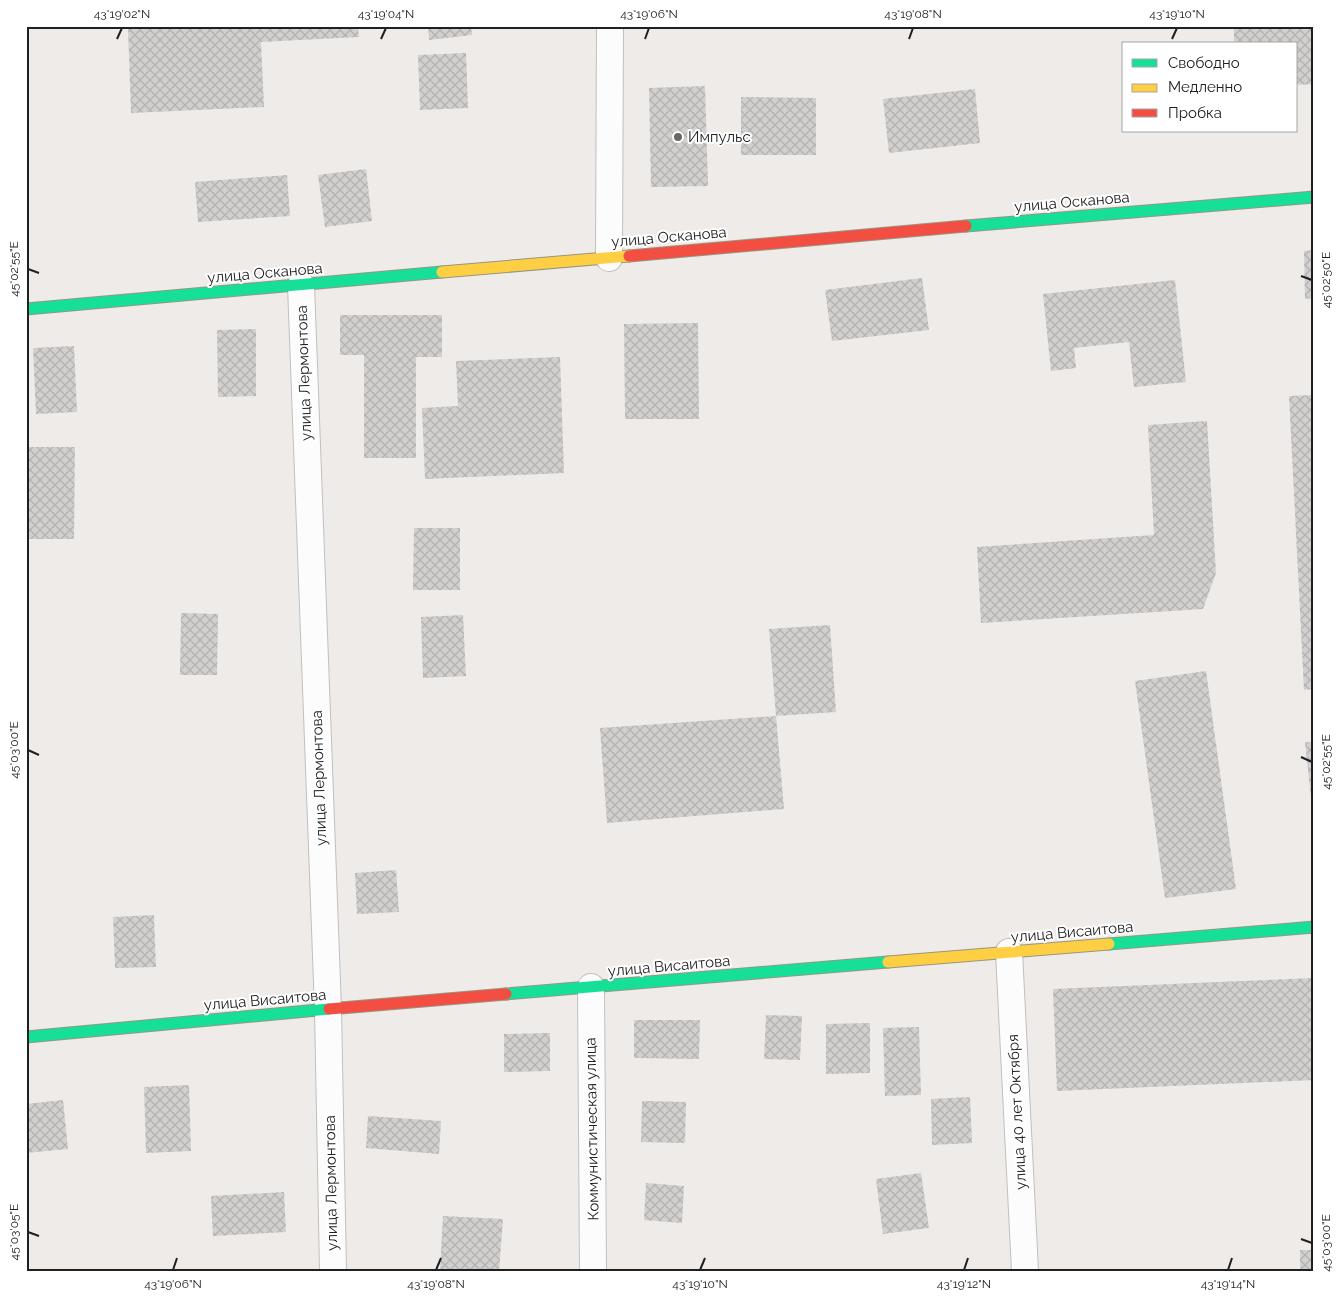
<svg xmlns="http://www.w3.org/2000/svg" width="1340" height="1297" viewBox="0 0 1340 1297" font-family="Raleway,sans-serif">
<defs>
<pattern id="building-cross-hatch" width="8" height="8" patternUnits="userSpaceOnUse" patternTransform="scale(1.25)"><rect width="8" height="8" fill="#d2d0ce"/><path d="M0 0l8 8M0 8l8-8" fill="none" stroke="#b4b2b1"/></pattern>
</defs>
<rect width="100%" height="100%" fill="#eeebe9"/>
<path fill="url(#building-cross-hatch)" d="M158,26H358L359,37L261,42L264,107L131,113L128,28Z
M428,26H471L472,35L429,40Z
M1234,26H1312L1314,84L1296,85V44H1234Z
M466,53L468,108L420,110L418,55Z
M705,86L708,186L651,187L649,88Z
M975,89L980,143L889,153L883,99Z
M741,97L816,98V155H741Z
M366,169L372,221L325,227L318,175Z
M287,175L290,216L198,222L195,182Z
M1314,250V298L1305,299L1304,251Z
M922,278L929,330L832,341L825,290Z
M1175,280L1186,382L1134,387L1129,342L1074,348L1076,368L1051,371L1043,294Z
M340,315H442V357H416V458H364V355H340Z
M698,323L699,419H625L624,324Z
M256,329V396L218,397L217,330Z
M74,346L77,412L36,414L33,348Z
M560,357L564,473L425,479L422,408L458,406L456,361Z
M1314,395V689L1304,690L1289,396Z
M1207,421L1216,573L1203,609L981,623L977,547L1154,535L1148,425Z
M26,447H75L74,539H26Z
M414,528H460V590H413Z
M181,613L218,614L217,675H180Z
M463,615L466,676L423,678L421,617Z
M830,625L836,712L776,716L784,809L607,823L600,728L776,716L769,629Z
M1206,671L1236,889L1165,898L1135,681Z
M1305,742H1314V807H1312Z
M396,870L399,912L357,914L355,873Z
M154,915L156,967L115,968L113,917Z
M1314,978V1080L1057,1091L1053,989Z
M766,1015L802,1016L800,1060L764,1059Z
M634,1020H700L699,1059L634,1058Z
M870,1023V1073L826,1074V1024Z
M919,1027L921,1095L885,1096L883,1028Z
M550,1033V1071L504,1072V1034Z
M189,1085L191,1151L146,1153L144,1087Z
M970,1097L972,1143L932,1145L931,1099Z
M63,1100L68,1149L26,1153V1104Z
M642,1101L686,1102L685,1143L641,1142Z
M368,1116L441,1121L439,1154L366,1148Z
M921,1173L929,1228L883,1234L876,1179Z
M646,1183L684,1186L682,1223L644,1220Z
M284,1192L286,1232L213,1236L211,1196Z
M443,1216L503,1219L499,1271H440Z
M1300,1250H1314V1271H1300Z"/>
<g fill="none" stroke-linecap="round" stroke-linejoin="round">
<defs>
<path id="street" d="M609,258L610,26
M301,285L328,1009L333,1271
M1009,952L1025,1271
M591,987L593,1271"/>
<path id="fast" d="M966,226L1314,197
M26,309L442,272
M1109,944L1314,927
M506,994L888,962
M26,1037L329,1009"/>
<path id="slow" d="M442,272L629,256
M888,962L1109,944"/>
<path id="jam" d="M629,256L966,226
M329,1009L506,994"/>
</defs>
<use href="#street" stroke="#c1c0bf" stroke-width="28"/>
<use href="#fast" stroke="#989581" stroke-width="13"/>
<use href="#slow" stroke="#989581" stroke-width="13"/>
<use href="#jam" stroke="#989581" stroke-width="13"/>
<use href="#street" stroke="#fcfcfc" stroke-width="26"/>
<use href="#fast" stroke="#16e098" stroke-width="11"/>
<use href="#slow" stroke="#ffcf43" stroke-width="11"/>
<use href="#jam" stroke="#f24e42" stroke-width="11"/>
</g>
<path fill="none" stroke="#202020" stroke-width="2" d="M117,39L122,28M381,39L386,28M645,39L649,28M909,39L913,28M1172,39L1177,28M28,269L39,273M1301,276L1312,280M28,750L39,755M1301,757L1312,762M28,1232L39,1236M1301,1239L1312,1243M173,1270L177,1258M436,1270L441,1258M700,1270L705,1258M964,1270L968,1258M1228,1270L1232,1258"/>
<circle fill="#686766" stroke="#fff" stroke-width="2" cx="678" cy="137" r="5"/>
<g text-anchor="middle" dominant-baseline="central" stroke-width="4" stroke-linejoin="round" paint-order="stroke">
<g font-size="15" fill="#202020" stroke="#fff" text-anchor="start">
<text x="688" y="137">Импульс</text>
</g>
<g font-size="15" fill="#202020" stroke="#fff">
<text transform="translate(1072 202) rotate(-5)">улица Осканова</text>
<text transform="translate(669 237) rotate(-5)">улица Осканова</text>
<text transform="translate(265 273) rotate(-5)">улица Осканова</text>
<text transform="translate(304 373) rotate(-92)">улица Лермонтова</text>
<text transform="translate(319 778) rotate(-92)">улица Лермонтова</text>
<text transform="translate(1072 932) rotate(-5)">улица Висаитова</text>
<text transform="translate(669 966) rotate(-5)">улица Висаитова</text>
<text transform="translate(265 1000) rotate(-5)">улица Висаитова</text>
<text transform="translate(1017 1112) rotate(-93)">улица 40 лет Октября</text>
<text transform="translate(592 1129) rotate(-91)">Коммунистическая улица</text>
<text transform="translate(331 1183) rotate(-91)">улица Лермонтова</text>
</g>
</g>
<rect width="1340" height="1297" fill="none" stroke="#ffffff" stroke-width="55"/>
<rect x="1122" y="42" width="175" height="90" fill="#ffffff" stroke="#a6a6a6"/>
<rect x="1132" y="59" width="25" height="8" fill="#16e098" stroke="#a6a6a6"/>
<text x="1168" y="68" font-size="15" fill="#202020">Свободно</text>
<rect x="1132" y="84" width="25" height="8" fill="#ffcf43" stroke="#a6a6a6"/>
<text x="1168" y="92" font-size="15" fill="#202020">Медленно</text>
<rect x="1132" y="109" width="25" height="8" fill="#f24e42" stroke="#a6a6a6"/>
<text x="1168" y="118" font-size="15" fill="#202020">Пробка</text>
<rect x="28" y="28" width="1284" height="1242" fill="none" stroke="#202020" stroke-width="2"/>
<g font-size="12" text-anchor="middle" fill="#202020">
<text x="122" y="18">43°19'02"N</text>
<text x="386" y="18">43°19'04"N</text>
<text x="649" y="18">43°19'06"N</text>
<text x="913" y="18">43°19'08"N</text>
<text x="1177" y="18">43°19'10"N</text>
<text transform="translate(14 269) rotate(-90)" y="4">45°02'55"E</text>
<text transform="translate(1326 280) rotate(-90)" y="4">45°02'50"E</text>
<text transform="translate(14 750) rotate(-90)" y="4">45°03'00"E</text>
<text transform="translate(1326 762) rotate(-90)" y="4">45°02'55"E</text>
<text transform="translate(14 1232) rotate(-90)" y="4">45°03'05"E</text>
<text transform="translate(1326 1243) rotate(-90)" y="4">45°03'00"E</text>
<text x="173" y="1288">43°19'06"N</text>
<text x="436" y="1288">43°19'08"N</text>
<text x="700" y="1288">43°19'10"N</text>
<text x="964" y="1288">43°19'12"N</text>
<text x="1228" y="1288">43°19'14"N</text>
</g>
</svg>
